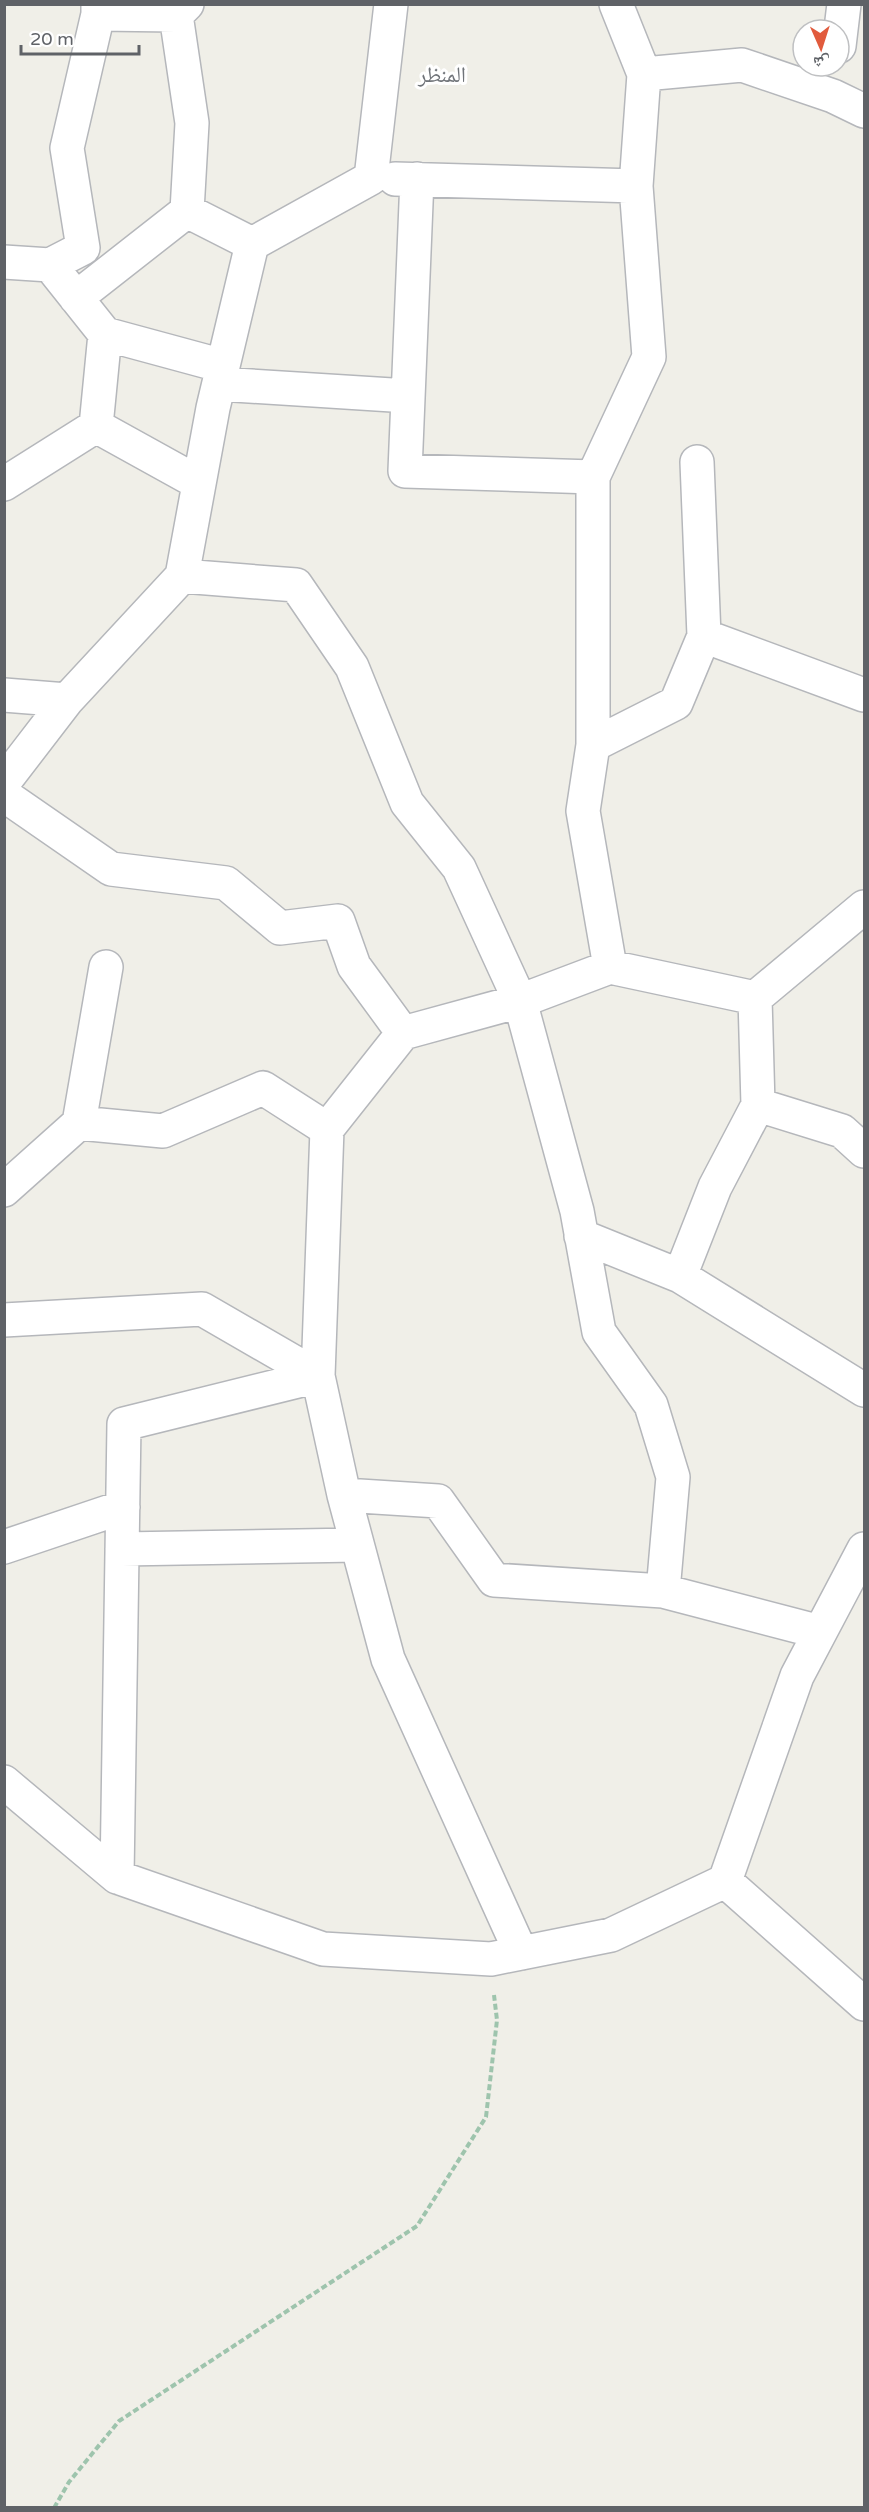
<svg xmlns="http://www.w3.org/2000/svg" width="869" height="2512" viewBox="0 0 869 2512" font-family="'Varela Round','Noto Naskh Arabic',sans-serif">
<rect width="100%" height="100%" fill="#f0efe8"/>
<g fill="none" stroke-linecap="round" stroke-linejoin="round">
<defs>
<path id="minor" d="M98,14L176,15L187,4
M839,46L844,4
M644,74L742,65L833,96L864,111
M395,179L636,186
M417,179L405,471L593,477
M187,211L252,244
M4,262L50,265L105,334L223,366
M50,265L83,248L67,148L98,14V4
M76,298L187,211L192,123L176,15
M219,384L408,396
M96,426L199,483
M4,484L96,426L105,334
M182,576L296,585L352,667L407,803L459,868L520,1001L577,1211L599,1332L651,1405L673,1477L663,1591
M704,636L864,695
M4,695L67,700
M593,745V477L649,357L636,186L644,74L616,4
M4,782L67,700L182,576L213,408L252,244L371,178L391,4
M4,795L111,869L226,883L280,928L338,921L354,966L403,1033
M610,967L583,811L593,745L676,703L704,636L697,462
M758,1105L842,1131L864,1151
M79,1123L163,1131L263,1088L327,1129
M4,1190L79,1123L106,967
M581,1236L680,1276L864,1390
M680,1276L715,1187L758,1105L755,998L864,907
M4,1320L202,1309L318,1376L124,1424L117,1877
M344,1495L438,1501L494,1580L663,1591L820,1632
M4,1547L123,1507
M122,1549L357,1545
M4,1782L117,1877L323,1949L491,1959L611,1935L725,1881L797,1676L864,1549
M725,1881L864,2004
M521,1953L388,1659L344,1495L318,1376L327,1129L403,1033L520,1001L610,967L755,998"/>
</defs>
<use href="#minor" stroke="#b5b7bb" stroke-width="36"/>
<path stroke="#9ec4ad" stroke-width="4" stroke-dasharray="6 3" stroke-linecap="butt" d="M54,2508L69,2482L119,2421L417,2226L486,2117L497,2020L494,1995"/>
<use href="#minor" stroke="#fff" stroke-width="33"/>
</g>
<g text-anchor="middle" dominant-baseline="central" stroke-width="6" stroke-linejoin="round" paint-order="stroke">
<g font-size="22" fill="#707479" stroke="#fff">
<text x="442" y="75">المنظر</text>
</g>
</g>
<rect width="869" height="2512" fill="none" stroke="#5f6267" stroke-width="12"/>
<g transform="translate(821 48) rotate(177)"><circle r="28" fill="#ffffff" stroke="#bfc0c2" stroke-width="1.5"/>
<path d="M0-4.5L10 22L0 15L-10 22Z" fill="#e15b3d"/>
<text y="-9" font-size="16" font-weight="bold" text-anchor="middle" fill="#5f6267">ش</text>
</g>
<path d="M21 45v9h118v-9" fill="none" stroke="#5f6267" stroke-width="3"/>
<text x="30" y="45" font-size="18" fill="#5f6267" stroke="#ffffff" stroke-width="4.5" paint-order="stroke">20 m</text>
</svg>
